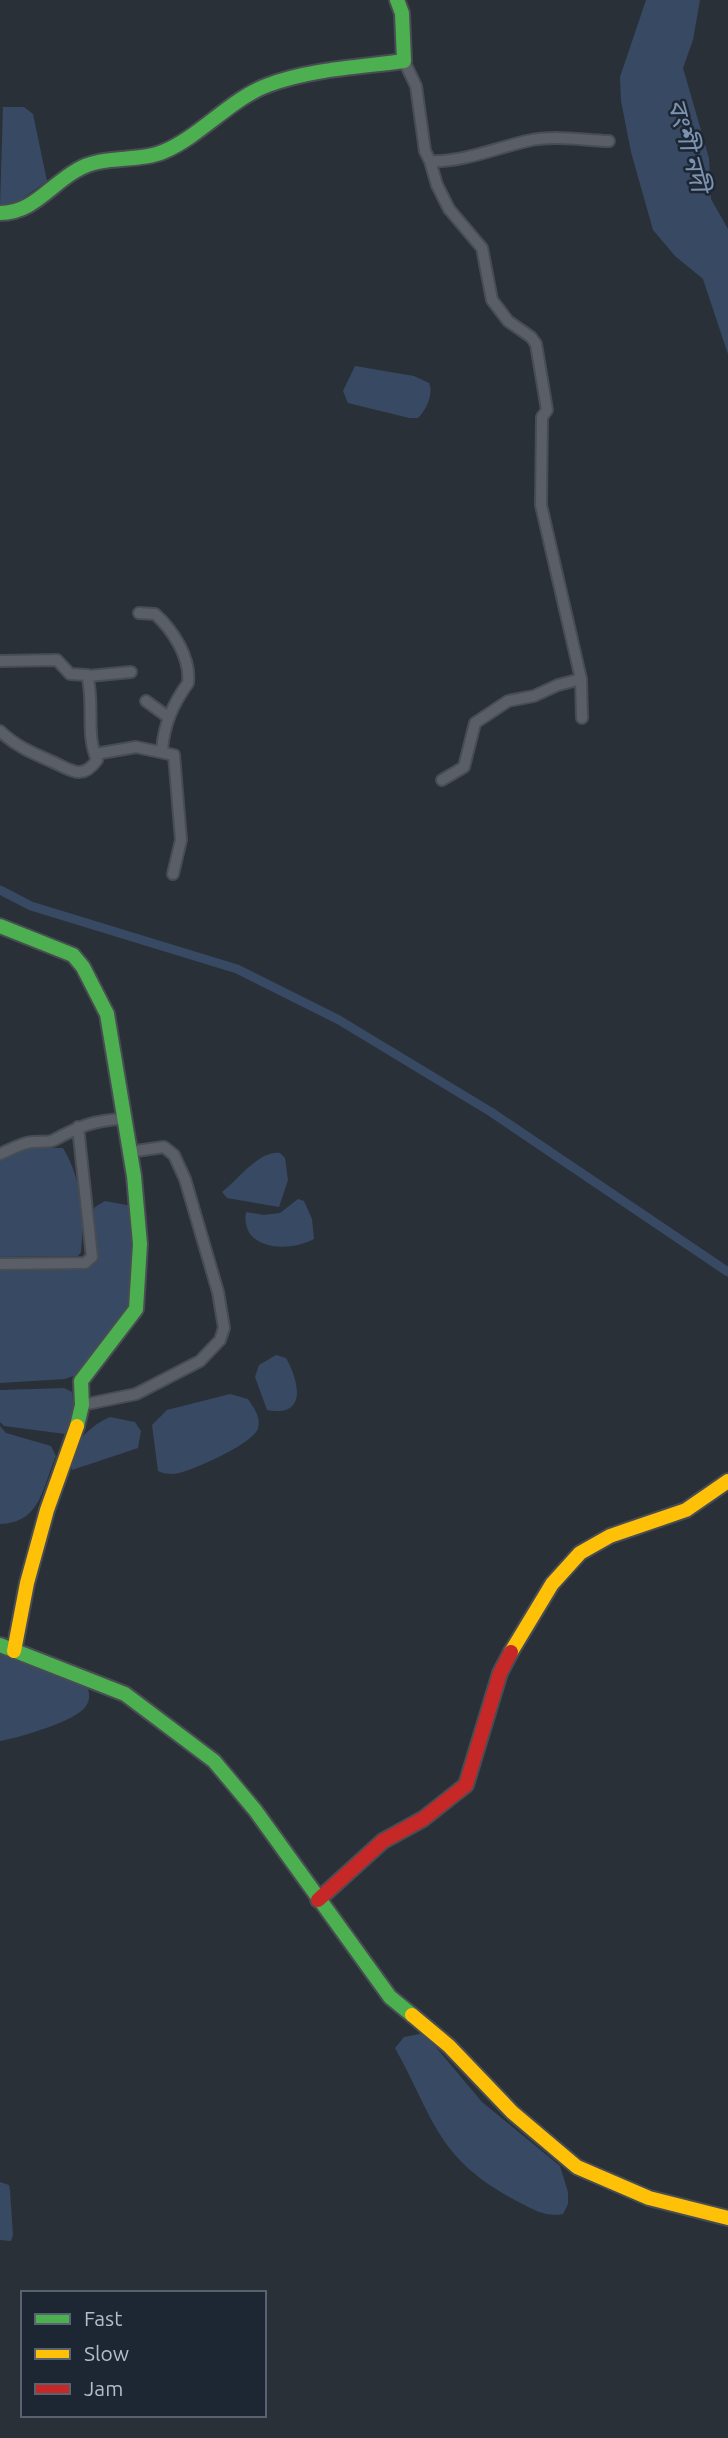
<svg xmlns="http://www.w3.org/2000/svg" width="728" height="2438" viewBox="0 0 728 2438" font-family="Ubuntu,'Noto Sans Bengali',sans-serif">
<rect width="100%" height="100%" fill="#2a3038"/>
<path fill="#384963" d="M646,0H700L693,40L683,68L709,158L711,199L728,229V354L703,279L675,256L653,230L631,152L621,101L620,77Z
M3,107H24L33,114L47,181L9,208L0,206Z
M355,366L414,376L429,383C434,394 426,410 418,418H409L348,403L343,391Z
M30,1147L63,1148C82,1179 84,1217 81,1252L78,1256L0,1257V1159Z
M280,1153L285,1158L288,1180L279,1207L227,1198L222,1192C238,1180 259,1150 280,1153Z
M298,1199L304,1201L312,1219L314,1239C288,1253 240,1250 246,1212L264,1215L280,1213Z
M105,1201L132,1206L138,1220L132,1309L81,1373L65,1379L0,1383V1268L80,1270L94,1264L92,1215L95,1207Z
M276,1355L286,1358C299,1381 308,1418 267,1410L255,1377L259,1365Z
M64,1388L72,1392L75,1413L65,1434L4,1426L0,1422V1390Z
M230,1394L248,1399C254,1408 261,1417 258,1428C255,1443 194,1470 179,1473C172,1475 164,1474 158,1471L152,1425L167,1410Z
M110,1417L135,1422L141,1431L138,1448L72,1470C67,1446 91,1425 110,1417Z
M0,1426L6,1433L51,1446L56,1456C42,1488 41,1523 0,1524Z
M0,1652L87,1685C89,1693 91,1698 86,1706C77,1721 18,1738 0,1741Z
M424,2033L482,2102L560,2166L568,2192V2204L563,2214C544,2218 529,2207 513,2199C436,2157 434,2118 395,2048L404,2037Z
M0,2182L9,2185L10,2191L13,2235L11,2241L0,2240Z"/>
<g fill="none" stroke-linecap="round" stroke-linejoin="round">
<path stroke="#384963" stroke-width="9" d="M0,890L31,906L237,969L339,1020L491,1112L728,1272"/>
<defs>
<path id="street" d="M404,61L416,86L425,151L430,161C461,163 496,148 527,141C553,135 582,140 609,141
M430,161L437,185L449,209L482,248L492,300L508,321L531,337L536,344L547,410L542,417L541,505L581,679L582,718
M139,613L155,614C173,630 191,658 188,683C173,704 164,724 162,750
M0,661L57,660L70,674L87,675C95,703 85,733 97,760C82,781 71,770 53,762C32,753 17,747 0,731
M89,676L131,672
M146,701L168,717
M95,754L136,747L174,755L181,840L173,874
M442,780L464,767L475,723L508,701L534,696L558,685L581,679
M0,1154C10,1150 21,1143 32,1142C39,1141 48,1143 54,1140C78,1127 94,1120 123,1119
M0,1264L85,1263L92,1257L78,1127
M82,1405L136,1394L200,1361L220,1340L224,1328L218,1292L185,1179L174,1155L164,1147L129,1152"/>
<path id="fast" d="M0,213C33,213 50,185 77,170C103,154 138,163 165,151C200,136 232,98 268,85C310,69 360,67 404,61L402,13L397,0
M0,926L73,955L83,967L107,1014L134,1176L140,1244L136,1309L81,1381L82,1405L77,1426
M0,1645L125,1694L214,1761L255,1810L390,1997L412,2015"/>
<path id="slow" d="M14,1651L27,1583L47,1510L77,1426
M511,1652L552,1584L580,1553L610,1536L686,1510L728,1481
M412,2015L449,2046L512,2112L577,2167L649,2198L728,2218"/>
<path id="jam" d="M318,1900L383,1841L423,1819L466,1785L500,1673L511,1652"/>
</defs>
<use href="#street" stroke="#484c53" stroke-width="14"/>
<use href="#fast" stroke="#484c53" stroke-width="18"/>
<use href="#slow" stroke="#484c53" stroke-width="18"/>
<use href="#jam" stroke="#484c53" stroke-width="18"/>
<use href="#street" stroke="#5a5e66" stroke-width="10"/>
<use href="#fast" stroke="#4caf50" stroke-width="14"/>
<use href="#slow" stroke="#ffc107" stroke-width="14"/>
<use href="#jam" stroke="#c62828" stroke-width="14"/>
</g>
<g text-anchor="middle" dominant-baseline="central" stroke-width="5" stroke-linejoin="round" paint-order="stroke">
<g font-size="26" font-style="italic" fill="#7c92b1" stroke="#1d2633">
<text transform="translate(689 145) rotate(75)">বংশী নদী</text>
</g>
</g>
<rect x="21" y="2291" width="245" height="126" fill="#1d2633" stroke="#59626f" stroke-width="2"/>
<rect x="35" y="2314" width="35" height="10" fill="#4caf50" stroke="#59626f" stroke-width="2"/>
<text x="84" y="2326" font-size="21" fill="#b4bcc9">Fast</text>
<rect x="35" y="2349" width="35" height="10" fill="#ffc107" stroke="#59626f" stroke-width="2"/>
<text x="84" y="2361" font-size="21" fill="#b4bcc9">Slow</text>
<rect x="35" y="2384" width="35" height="10" fill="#c62828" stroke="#59626f" stroke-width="2"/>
<text x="84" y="2396" font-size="21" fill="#b4bcc9">Jam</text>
</svg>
